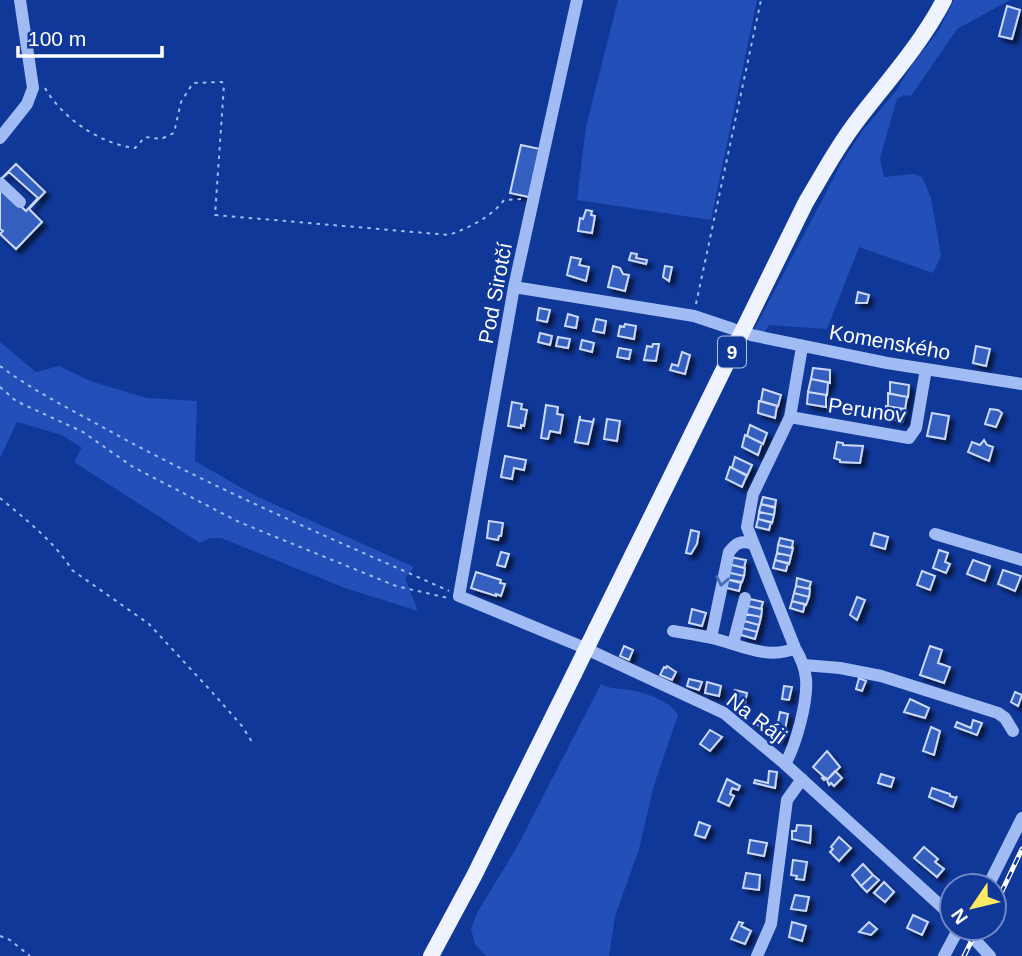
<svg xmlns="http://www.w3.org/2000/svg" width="1022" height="956" viewBox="0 0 1022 956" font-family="Arial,sans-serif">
<defs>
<filter id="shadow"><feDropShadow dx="4.5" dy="4.5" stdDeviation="2" flood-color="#0009"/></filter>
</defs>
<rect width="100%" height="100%" fill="#103899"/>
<path fill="#2350b8" d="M618,0H757L711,220L577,200L586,127Z
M954,0H1010L957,29L911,96L904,95L897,99L880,158L884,177L914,174L922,177L931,198L941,256L933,273L859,247L827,329L769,325L764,333L754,330L842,162L863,130L896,91L910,68L939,30Z
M0,342L36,372L59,366L90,381L147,398L197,401L195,461L254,495L414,567L405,578L418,611L345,588L221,538H210L200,543L74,462L82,448L62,435L17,422L0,458Z
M601,684C610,689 614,688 623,689C640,691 669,699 678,715L654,785L639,849L615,916L609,956H486L475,944L471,929L477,913L517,847Z"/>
<path fill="#345ebf" stroke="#cadafe" stroke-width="2" filter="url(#shadow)" d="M1007,6L1020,10L1012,39L999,36Z
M521,145L540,149L529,197L510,193Z
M16,164L45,192L29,209L42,222L16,249L0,234L3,231L0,229V187L26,211L38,198L9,172L0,180Z
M586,210L592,211L591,215L595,216L592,233L578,231L580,218L583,219Z
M631,253L637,254L636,258L647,260L646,264L629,260Z
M571,257L581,259L579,265L589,267L586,281L567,275Z
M613,266L620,268L623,274L629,275L625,291L608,287Z
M665,266L672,267L669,281L663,277Z
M858,292L869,295L867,303H856Z
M539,308L550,310L547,322L537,320Z
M568,314L578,317L576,328L565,326Z
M596,319L606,321L604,333L593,331Z
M625,324L636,326L634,339L618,336L620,326L624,327Z
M540,333L552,336L550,345L538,342Z
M558,337L570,339L568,348L556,346Z
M582,340L594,343L592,352L580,349Z
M653,344H659L656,361L644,360L647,346L652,347Z
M976,346L990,349L986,366L973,363Z
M619,348L631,350L629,359L617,357Z
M682,352L690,355L685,374L670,370L672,364L678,366Z
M813,368L830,370V383L811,379Z
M811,379L828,382L827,395L808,392Z
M890,382L909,385L908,397L890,394Z
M763,389L781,395L778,406L761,401Z
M808,392L826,395V407L807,404Z
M888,393L907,397L905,410L888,407Z
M759,401L777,406L775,418L758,413Z
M512,402L522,404L521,409L527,410L524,426L521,425V428L508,426Z
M546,405L558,407L557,414L563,415L560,433L550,431L548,439L541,438Z
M886,406L905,409L903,421L886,418Z
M990,409L998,410L1002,413L996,427L985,424Z
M932,413L949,416L945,439L927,436Z
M580,416V420L593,422L594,418L588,444L575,442Z
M607,419L620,421L617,441L604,439Z
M750,425L767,433L763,444L747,436Z
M745,435L762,443L758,455L742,447Z
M984,440L987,445L993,447L989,461L968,452L972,442L980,445Z
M837,442L843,443V445L863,446L860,463L840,462V460L834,458Z
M505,456L526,460L524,470L514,468L512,479L501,477Z
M735,457L752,465L747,476L732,468Z
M730,467L747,475L742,487L726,479Z
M763,497L776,500L775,507L761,504Z
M761,504L775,508L774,515L759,512Z
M759,512L774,515L772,523L758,519Z
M758,519L771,522L769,530L756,527Z
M489,521L503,523L501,536H499L498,540L487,538Z
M691,530L699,532L697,544L691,554L686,553Z
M874,533L888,537L885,549L871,545Z
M780,538L793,541L792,548L778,545Z
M778,545L793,548L791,556L777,553Z
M939,550L948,553L945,562L950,564L946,573L933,568Z
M501,552L509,554L505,567L497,565Z
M777,553L791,556L789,564L775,560Z
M730,557L746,560L744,568L728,564Z
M775,560L788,563L786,571L773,568Z
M973,560L990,566L985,581L967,574Z
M728,564L745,568L744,576L726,572Z
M1003,570L1021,576L1015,591L998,584Z
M922,571L935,576L930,590L917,585Z
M476,572L501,580L500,583L505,584L501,596L496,594V596L471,588Z
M726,572L744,576L742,582L725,579Z
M797,578L811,582L809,589L796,586Z
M725,579L741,583L739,591L723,587Z
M796,586L810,589L809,597L794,593Z
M794,593L809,597L806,605L792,601Z
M857,597L865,600L857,620L850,615Z
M750,599L763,602L761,609L748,606Z
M792,601L805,604L803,612L790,608Z
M748,606L762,609L761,617L746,614Z
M692,609L706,613L702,626L689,623Z
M746,614L761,617L759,625L744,621Z
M744,621L759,625L757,632L742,628Z
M742,628L757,632L755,639L741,635Z
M624,646L633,650L629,660L620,656Z
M930,646L942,650L938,663L950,667L944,683L920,675Z
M667,666L676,672L672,680L660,675L664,667L666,668Z
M859,678L866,681L862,691L856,689Z
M689,679L702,682L699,690L687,686Z
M707,682L721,686L719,696L705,693Z
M784,686L792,687L789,700L782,699Z
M735,690L747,693L744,708L729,703Z
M1015,692L1022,695L1018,706L1011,702Z
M910,699L929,708L925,718L904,712Z
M780,712L788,714L783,740L775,738Z
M758,716L768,723L764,730L754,722Z
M973,720L982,723L977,735L955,727L957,722L971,728Z
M931,727L940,731L934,755L923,751Z
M710,730L722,737L710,751L700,744Z
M827,751L840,767L827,780L826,778L824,780L822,778L824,777L813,767Z
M769,771L777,772L775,788L754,783L755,780L768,783Z
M835,771L842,778L834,786L831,783L829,785L827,780Z
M881,774L894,778L891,787L878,783Z
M727,779L740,786L738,790L732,788L730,794L734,796L729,806L718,801Z
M932,788L950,794V796L956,798L957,796L953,807L929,797Z
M699,822L710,826L705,838L695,835Z
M797,825L811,826L810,843L792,839V831H796Z
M839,837L851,848L839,861L830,852L833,849L831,847Z
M750,840L767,843L764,856L748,853Z
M924,847L938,859L935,862L944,869L937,877L914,858Z
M793,860L807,862L804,880L796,879L797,876L791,875Z
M863,864L873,875L861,886L852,875Z
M746,873L760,875L759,890L743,888Z
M873,875L879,880L867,892L861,886Z
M884,882L894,892L885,902L874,893Z
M795,895L809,897L806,911L791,909Z
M913,915L928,922L922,935L907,928Z
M739,922L743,923L741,926L751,931L745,944L731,939Z
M792,922L806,926L802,941L789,937Z
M869,922L877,929L871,935L859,932Z"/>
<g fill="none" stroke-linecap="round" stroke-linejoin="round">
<path stroke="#a1bbf4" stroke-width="2" stroke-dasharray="3.5 5" stroke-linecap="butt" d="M45,88C62,118 100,144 135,148L145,137L161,139L174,133L181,102L193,83L222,82L224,85L215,215L449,235C470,227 490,218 504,200L523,199
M696,304L761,0
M0,366C32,390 70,409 106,429C216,490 333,539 449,591
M0,387L16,401L83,432L133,467L239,522L396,586L448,598
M0,498C25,519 54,541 72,570L149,624L211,691L242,726L254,745
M0,936L10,940L30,956"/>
<path stroke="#a1bbf4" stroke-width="12" d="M577,0L514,287L459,596L580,646L724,713L785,764L952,916
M0,138L27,104L33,88L20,0
M0,183L20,202
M514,287L694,316L733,329
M751,335L887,363L1022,384
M790,417L909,438L916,428L926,369
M935,534L1022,560
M673,631C686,633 699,635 712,638C738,644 769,661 795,648
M711,638L729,552C736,543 741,540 753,544
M733,644L745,598
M804,665L840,668L881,676L998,713L1005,718L1013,731
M785,764C796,745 808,701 806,679C805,667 801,658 795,648L747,527L753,494L790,417L802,347
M988,886L1022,818
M964,928L990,956
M757,956L771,924L787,800L802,779
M944,956L959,928"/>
<path stroke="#eff3ff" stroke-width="16" d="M596,629L805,204C823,173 840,142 863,113C892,76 922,42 944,0
M431,956L474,876L574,674"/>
<defs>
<path id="rail" d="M994,908L1022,849
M964,956L978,928"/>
</defs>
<use href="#rail" stroke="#fff" stroke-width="5"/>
<use href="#rail" stroke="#103899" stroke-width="2.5" stroke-dasharray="8" stroke-linecap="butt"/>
<path stroke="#eff3ff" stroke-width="16" d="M574,674L596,629"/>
</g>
<defs><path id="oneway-chevron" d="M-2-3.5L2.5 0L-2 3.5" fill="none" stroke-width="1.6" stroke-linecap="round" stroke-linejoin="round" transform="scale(1.75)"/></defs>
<use stroke="#4a6cbd" href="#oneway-chevron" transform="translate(722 581) rotate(101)"/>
<g text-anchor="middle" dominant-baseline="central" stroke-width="5" stroke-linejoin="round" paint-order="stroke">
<rect fill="#103899" stroke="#b7c3e0" stroke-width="2" x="718" y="336.5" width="28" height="31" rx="5"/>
<g font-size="19" font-weight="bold" fill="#fff">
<text x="732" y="352">9</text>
</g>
<g font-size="21" fill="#fff" stroke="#103899">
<text transform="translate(495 293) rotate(-79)">Pod Sirotčí</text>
<text transform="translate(890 342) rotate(10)">Komenského</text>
<text transform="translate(867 410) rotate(8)">Perunov</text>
<text transform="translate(757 718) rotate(37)">Na Ráji</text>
</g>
</g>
<g transform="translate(973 907) rotate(235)"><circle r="33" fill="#103899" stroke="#7088c2" stroke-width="2"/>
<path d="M0-5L12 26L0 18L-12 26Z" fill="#ffe965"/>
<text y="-10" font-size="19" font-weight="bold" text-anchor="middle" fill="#ffffff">N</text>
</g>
<path d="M18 46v10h144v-10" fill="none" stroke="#ffffff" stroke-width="3.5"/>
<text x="28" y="46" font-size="21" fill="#ffffff" stroke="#103899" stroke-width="5" paint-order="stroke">100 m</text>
</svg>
